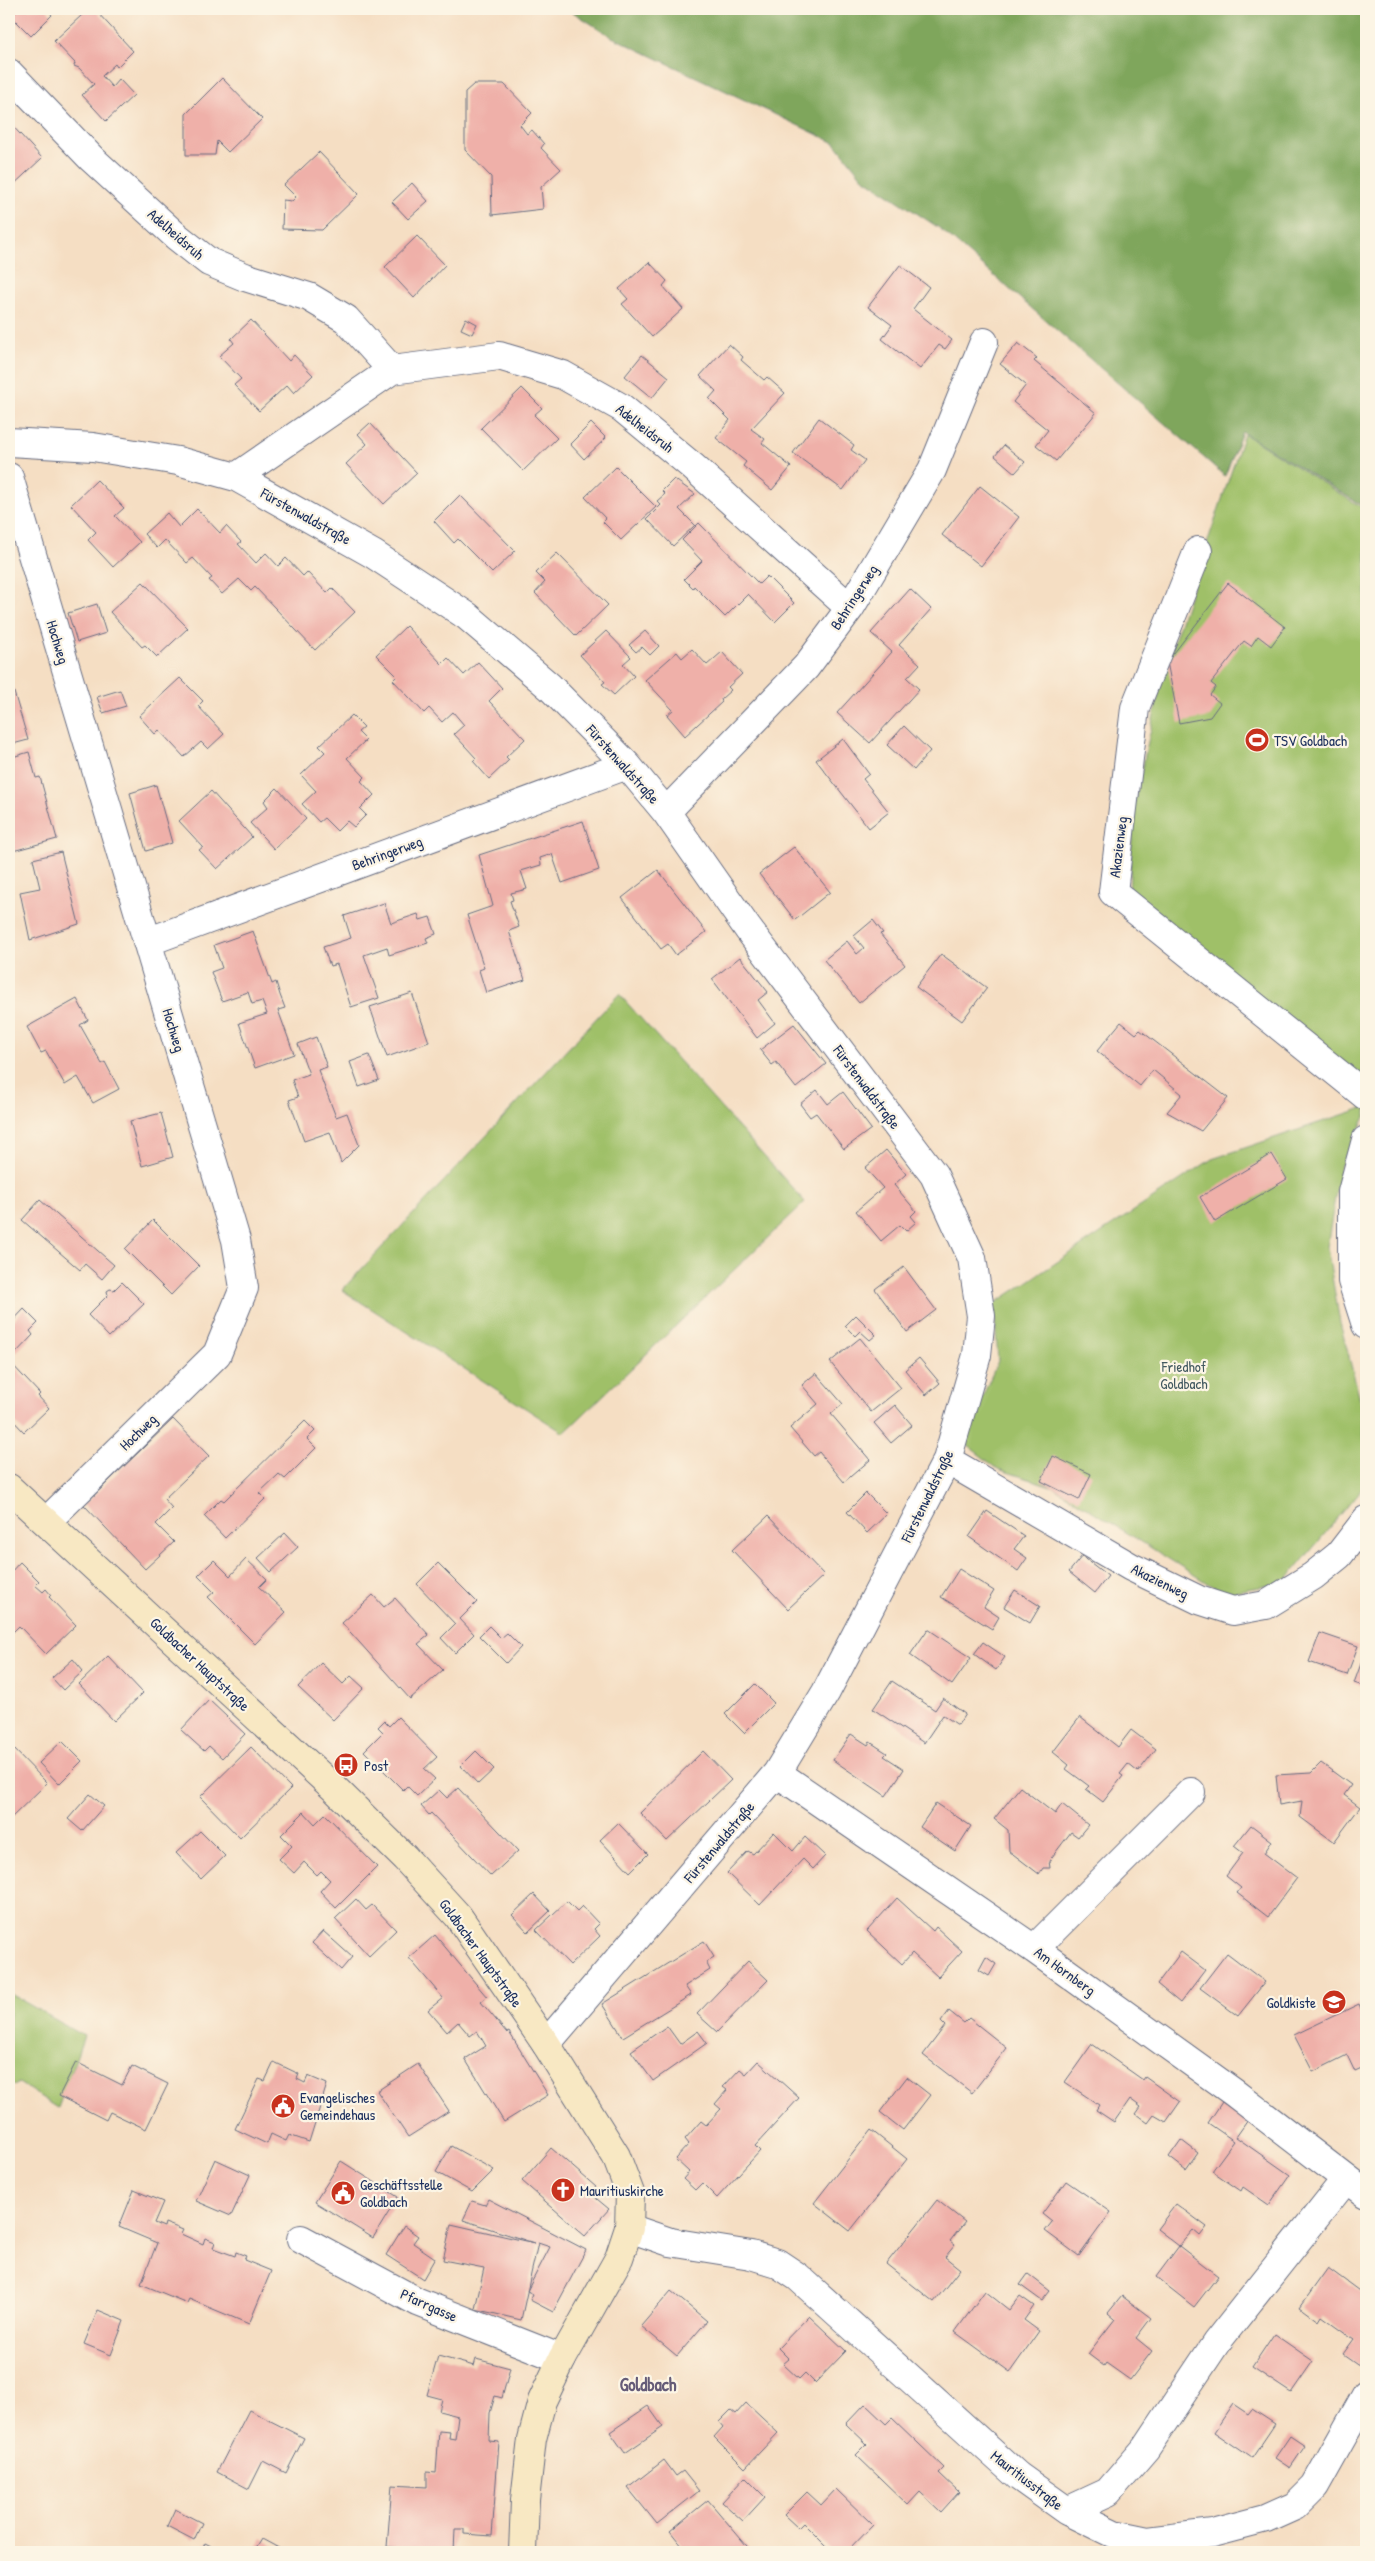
<svg xmlns="http://www.w3.org/2000/svg" width="1375" height="2561" viewBox="0 0 1375 2561" font-family="'Patrick Hand',sans-serif">
<rect width="100%" height="100%" fill="#fcf5e5"/>
<filter id="ink" filterUnits="userSpaceOnUse"><feTurbulence type="fractalNoise" baseFrequency=".02" numOctaves="2"/><feDisplacementMap in="SourceGraphic" scale="10" xChannelSelector="R" yChannelSelector="G"/><feConvolveMatrix kernelMatrix="1 2 1 2 8 2 1 2 1" color-interpolation-filters="sRGB"/></filter>
<filter id="wash" filterUnits="userSpaceOnUse"><feTurbulence type="fractalNoise" baseFrequency=".0096" numOctaves="4" result="noise"/><feDisplacementMap in="SourceGraphic" scale="20" xChannelSelector="R" yChannelSelector="G"/><feGaussianBlur stdDeviation="1.12" result="paint"/><feColorMatrix in="noise" values="0 0 0 0 0 0 0 0 0 0 0 0 0 0 0 0 0 1.4 0 .05"/><feComposite in="paint" operator="in"/></filter>
<g filter="url(#wash)">
<rect width="100%" height="100%" fill="#f5dec3"/>
<path fill="#9fc068" stroke="#5d7863" d="M1244,434L1366,510V1084L1129,893L1134,805L1163,674Z
M619,994L805,1202L564,1433L342,1290Z
M1366,1107V1115L1340,1167L1327,1247L1340,1323L1359,1395L1366,1454V1484L1284,1583L1223,1593L1054,1487L998,1469L967,1445V1432L998,1361L994,1304L1212,1159Z
M9,1993L84,2036L58,2108L19,2083L9,2087Z"/>
<path fill="#7fa65c" stroke="#4d6a5d" d="M568,9H1366V508L1242,432L1225,476L939,228L862,177L835,143L612,37Z"/>
<g id="blocks">
<path fill="#efb0a9" d="M19,9H47L52,15L31,36L11,16Z
M77,9H101L97,12L133,51L117,67L115,64L102,76L112,87L119,79L134,95L106,121L82,95L94,84L79,68L74,66L75,63L54,41L82,15Z
M222,78L262,119L228,152L217,141L215,155H186V114Z
M474,84H504L532,113L520,125L527,134L532,130L544,144L541,148L561,169L541,187L543,209L492,215L491,177L465,150V92Z
M9,122L42,158L9,189Z
M319,152L359,194L322,230L282,229L283,200L292,201L296,197L284,185Z
M412,183L428,201L408,219L392,202Z
M417,236L445,265L414,298L385,267Z
M649,262L667,281L663,286L683,309L652,337L622,304L628,299L619,289Z
M900,265L929,287L913,309L952,340L945,349L939,345L920,369L882,339L892,325L868,307Z
M466,318L477,324L472,334L461,329Z
M251,320L289,361L294,355L313,375L294,393L287,385L259,411L234,385L241,379L219,356L234,343L231,339Z
M1018,343L1037,358L1034,361L1096,413L1056,461L1036,445L1048,430L1013,402L1026,385L1000,364Z
M729,344L743,357L741,360L764,380L767,377L785,393L751,429L765,439L762,443L791,467L772,490L743,466L746,462L716,438L730,420L709,399L716,391L700,376Z
M642,355L669,377L652,398L625,376Z
M522,388L542,408L534,415L557,438L523,471L481,428Z
M819,418L854,445L851,450L865,460L843,490L793,453Z
M370,423L417,473L384,504L346,464L367,444L358,434Z
M591,423L606,438L584,459L570,444Z
M1004,445L1025,462L1015,473L995,456Z
M616,467L656,507L621,540L603,522L606,519L585,497Z
M674,479L695,494L679,509L695,525L673,546L647,519L661,505L657,501L665,494L662,491Z
M97,480L124,508L115,516L140,542L113,567L88,540L96,532L71,505Z
M980,486L1019,517L981,566L942,535Z
M460,495L515,551L492,573L458,539L454,543L434,521Z
M197,509L220,533L226,526L241,542L238,544L256,563L266,553L278,566L286,558L303,576L307,572L327,593L332,588L355,612L315,650L255,587L251,591L239,579L222,594L209,580L212,578L193,558L187,563L165,540L157,548L144,534L167,513L179,527Z
M699,523L759,584L767,576L794,603L775,622L748,594L725,617L694,586L693,588L684,579L702,561L682,540Z
M557,553L608,605L576,636L535,593L545,582L536,573Z
M143,582L188,628L157,657L145,645L142,647L110,612Z
M1228,583L1285,627L1271,646L1258,636L1251,646L1244,641L1211,683L1216,687L1210,695L1220,703L1210,717L1179,723L1167,662Z
M910,589L931,609L899,645L920,664L907,678L919,689L870,743L837,713L892,652L871,633Z
M97,604L106,633L77,642L68,613Z
M406,626L442,664L448,658L464,675L478,662L502,688L489,701L525,739L506,757L509,760L489,779L473,761L476,758L454,734L464,725L453,712L442,722L429,708L424,713L393,680L397,676L376,655Z
M606,631L631,657L623,664L634,676L614,695L602,684L605,682L580,655Z
M645,631L659,646L650,655L642,647L636,652L629,645Z
M692,649L707,665L722,652L742,674L728,687L731,690L721,699L722,702L685,736L667,715L673,710L645,680L677,652L682,658Z
M9,675L28,740L9,745Z
M180,678L203,701L198,706L224,734L208,749L201,742L184,757L159,730L155,734L139,716Z
M120,690L126,706L103,713L97,697Z
M352,715L364,727L358,732L366,740L347,758L365,777L361,781L374,795L360,809L366,815L354,827L347,821L337,831L324,818L319,822L302,804L316,791L301,775L325,752L319,746Z
M904,726L930,751L914,770L887,745Z
M843,739L869,774L863,779L889,812L869,828L816,760Z
M29,752L36,778L40,777L57,839L9,852V786L11,785L9,758Z
M156,785L172,843L146,851L130,793Z
M277,788L306,819L274,849L250,823L268,807L264,801Z
M211,791L252,837L217,869L199,850L203,847L179,821Z
M583,821L599,870L562,883L552,854L540,858L541,865L521,871L527,889L511,893L513,900L510,901L519,927L509,931L525,980L486,993L479,970L484,968L467,915L493,906L479,855Z
M794,847L830,892L795,920L759,874Z
M61,852L79,924L30,940L20,892L40,888L33,859Z
M658,870L706,932L676,955L668,944L661,949L622,898Z
M384,903L391,923L418,914L420,920L430,917L436,934L426,938L428,943L389,955L387,947L364,955L379,998L351,1007L337,964L330,966L323,947L351,938L344,916Z
M873,920L883,933L880,934L905,965L859,1003L824,960L847,941L857,954L864,948L854,936Z
M253,931L272,984L276,982L280,995L285,1008L278,1010L294,1054L255,1068L239,1023L267,1014L262,1001L252,1004L248,992L222,1001L211,972L222,968L214,945Z
M941,954L987,988L962,1021L916,987Z
M740,957L768,992L758,1000L775,1023L757,1038L712,979Z
M412,993L429,1042L387,1057L370,1007Z
M77,999L88,1020L80,1025L102,1064L105,1062L119,1089L93,1103L78,1077L65,1085L46,1051L41,1053L27,1027Z
M1121,1022L1136,1034L1140,1030L1228,1098L1201,1131L1167,1112L1182,1094L1153,1070L1140,1086L1097,1051Z
M794,1024L826,1064L796,1088L776,1062L772,1065L760,1050Z
M316,1037L327,1067L318,1070L336,1117L347,1113L359,1145L341,1163L330,1132L304,1141L289,1100L298,1097L292,1080L309,1074L298,1044Z
M369,1055L379,1080L359,1087L350,1062Z
M817,1090L828,1104L843,1092L871,1129L844,1149L816,1113L810,1117L800,1104Z
M161,1113L173,1157L142,1166L130,1121Z
M886,1150L906,1174L894,1185L916,1211L911,1216L916,1222L906,1231L900,1225L881,1241L856,1211L883,1188L865,1168Z
M1272,1154L1287,1179L1215,1222L1200,1197Z
M40,1200L114,1265L102,1279L85,1264L80,1270L22,1220Z
M153,1220L199,1266L171,1295L125,1249Z
M904,1267L936,1310L907,1332L875,1289Z
M122,1282L144,1304L109,1337L88,1315L108,1295L107,1291L110,1289L114,1290Z
M24,1309L38,1323L30,1331L33,1335L13,1356L9,1352V1325Z
M856,1315L876,1335L870,1340L860,1331L855,1336L845,1326Z
M860,1338L901,1388L871,1412L830,1362Z
M919,1358L940,1383L926,1395L905,1370Z
M9,1361L40,1394L38,1396L49,1408L24,1432L9,1416Z
M816,1373L843,1404L831,1414L870,1460L844,1482L819,1452L814,1456L790,1428L818,1404L802,1385Z
M895,1405L912,1425L891,1443L874,1423Z
M173,1419L209,1456L164,1499L172,1508L156,1524L174,1542L145,1569L84,1505Z
M305,1421L315,1431L307,1439L316,1448L285,1479L279,1474L259,1493L265,1499L225,1538L204,1516L221,1499L224,1501Z
M1053,1456L1091,1474L1079,1500L1041,1481Z
M866,1493L887,1514L867,1533L847,1512Z
M987,1511L1024,1536L1014,1549L1027,1558L1018,1571L969,1537Z
M768,1516L824,1575L788,1609L732,1550Z
M285,1533L298,1547L271,1572L258,1558Z
M1082,1556L1108,1576L1095,1593L1069,1572Z
M246,1559L267,1579L259,1587L286,1612L255,1644L208,1597L214,1592L198,1576L214,1560L230,1576Z
M20,1562L39,1581L35,1585L43,1592L46,1589L51,1595L49,1597L76,1625L46,1654L19,1626L13,1632L9,1627V1574Z
M438,1563L477,1602L460,1619L474,1634L455,1653L441,1638L455,1624L417,1584Z
M959,1569L994,1591L984,1607L999,1617L992,1629L941,1597Z
M1015,1590L1040,1606L1030,1623L1004,1607Z
M373,1595L384,1607L395,1598L429,1635L418,1644L443,1670L410,1699L342,1623Z
M489,1626L501,1638L507,1633L521,1647L506,1663L479,1636Z
M928,1629L971,1658L952,1685L910,1655Z
M1320,1633L1358,1646L1347,1675L1309,1662Z
M983,1642L1005,1657L996,1670L974,1654Z
M1366,1650V1687L1354,1683Z
M108,1656L143,1693L114,1721L79,1684Z
M73,1659L83,1671L63,1690L52,1678Z
M321,1663L343,1684L351,1676L364,1688L333,1720L298,1687Z
M892,1681L935,1710L943,1698L965,1714L958,1725L943,1715L924,1743L873,1709Z
M755,1684L774,1703L744,1733L725,1714Z
M209,1700L245,1734L222,1758L209,1746L204,1751L181,1730Z
M398,1717L437,1757L424,1769L435,1779L417,1796L407,1786L403,1790L364,1751L383,1732L378,1727L384,1721L389,1726Z
M1080,1717L1118,1747L1131,1730L1156,1749L1138,1772L1128,1764L1120,1774L1123,1776L1103,1802L1086,1789L1089,1786L1066,1769L1069,1765L1053,1752Z
M851,1734L868,1745L870,1742L887,1753L884,1756L904,1769L886,1796L833,1760Z
M62,1741L82,1761L59,1784L39,1763Z
M9,1744L47,1783L9,1820Z
M251,1747L291,1788L240,1838L200,1797Z
M476,1751L494,1769L478,1784L461,1766Z
M703,1751L731,1780L667,1841L640,1813Z
M1321,1763L1351,1785L1344,1795L1360,1807L1334,1842L1300,1817L1302,1801L1279,1805L1276,1775L1311,1773Z
M1020,1787L1055,1814L1062,1804L1088,1825L1078,1837L1071,1832L1049,1861L1050,1868H1043L1039,1874L1009,1851L1008,1830L994,1819Z
M458,1788L518,1851L491,1876L431,1813L429,1815L421,1806L439,1790L447,1798Z
M90,1794L104,1806L82,1831L68,1819Z
M936,1803L971,1826L955,1851L920,1827Z
M304,1812L315,1824L325,1814L377,1867L336,1908L320,1891L330,1880L321,1871L317,1875L304,1862L294,1873L279,1859L292,1846L281,1835Z
M618,1823L648,1854L630,1872L600,1840Z
M1251,1825L1272,1841L1264,1853L1297,1878L1268,1917L1237,1893L1241,1888L1226,1876L1243,1853L1234,1846Z
M200,1831L225,1856L201,1879L176,1853Z
M774,1832L793,1851L805,1837L825,1856L813,1869L803,1859L760,1905L727,1873L748,1851L753,1854Z
M534,1894L550,1911L528,1932L512,1915Z
M897,1898L933,1931L936,1927L962,1951L938,1977L912,1953L902,1964L867,1931Z
M356,1899L366,1910L372,1905L396,1930L369,1956L335,1919Z
M567,1901L577,1911L582,1906L599,1924L594,1929L600,1936L570,1965L536,1930Z
M323,1931L352,1957L341,1970L312,1943Z
M435,1935L487,1997L481,2002L507,2033L509,2032L548,2095L504,2122L465,2059L486,2046L477,2031L470,2036L458,2022L447,2032L428,2010L443,1998L409,1958Z
M704,1941L714,1957L706,1962L710,1970L685,1986L691,1995L623,2037L602,2004Z
M1181,1952L1205,1970L1180,2003L1157,1984Z
M1227,1953L1265,1982L1238,2016L1200,1988Z
M986,1957L996,1964L989,1976L979,1970Z
M748,1961L768,1980L717,2032L697,2014Z
M1359,2004L1363,2014L1366,2012V2067L1355,2072L1347,2055L1313,2072L1294,2035Z
M949,2011L964,2023L969,2018L1007,2048L972,2093L923,2055L945,2026L941,2022Z
M667,2026L680,2044L698,2031L707,2043L653,2081L631,2051Z
M1092,2044L1143,2080L1145,2077L1180,2102L1166,2122L1154,2115L1148,2123L1136,2114L1141,2107L1130,2099L1114,2122L1096,2110L1099,2105L1065,2082Z
M758,2061L799,2098L755,2146L760,2151L717,2198L702,2183L695,2190L683,2179L689,2172L675,2159L689,2144L685,2139L701,2121L706,2125L721,2109L715,2104L727,2090L723,2087L740,2069L746,2074Z
M76,2062L122,2085L132,2066L168,2084L146,2129L110,2112L106,2120L59,2096Z
M274,2062L299,2074L297,2079L305,2083L308,2076L327,2084L309,2142L289,2135L286,2141L271,2134L267,2144L235,2129L259,2079L265,2081Z
M418,2064L449,2111L408,2137L377,2091Z
M907,2077L930,2095L903,2130L880,2112Z
M1222,2102L1248,2120L1236,2137L1290,2175L1269,2205L1243,2187L1241,2191L1212,2171L1234,2141L1208,2123Z
M871,2130L907,2159L850,2231L814,2203Z
M1181,2140L1198,2153L1186,2170L1169,2157Z
M451,2146L494,2170L472,2192L436,2172Z
M551,2148L596,2187L591,2194L609,2209L585,2236L522,2181Z
M215,2159L250,2175L231,2216L196,2201Z
M341,2161L398,2197L373,2238L315,2202Z
M1066,2181L1111,2212L1079,2256L1045,2231L1052,2222L1042,2214Z
M134,2190L163,2202L154,2223L164,2227L165,2223L183,2230L181,2234L203,2244L205,2238L215,2242L213,2248L235,2256L236,2252L246,2256L244,2260L271,2271L249,2324L189,2299L187,2303L141,2284L157,2243L119,2227Z
M488,2199L586,2250L553,2312L530,2300L533,2294L527,2291L550,2247L538,2243L531,2274L521,2320L475,2309L484,2268L443,2260L451,2224L534,2243L463,2220L472,2201L485,2205Z
M937,2200L965,2222L950,2241L955,2245L945,2257L960,2269L934,2302L886,2264Z
M1176,2204L1207,2227L1200,2236L1193,2230L1179,2246L1157,2229Z
M404,2226L418,2236L413,2243L435,2258L423,2279L386,2255Z
M1179,2246L1218,2276L1194,2307L1156,2277Z
M1328,2268L1366,2296V2363L1363,2368L1343,2354L1354,2339L1322,2316L1319,2321L1300,2307Z
M1028,2274L1050,2291L1042,2301L1020,2285Z
M671,2291L707,2321L677,2356L641,2326Z
M985,2291L1009,2310L1020,2296L1034,2306L1024,2320L1039,2331L1010,2372L955,2332Z
M1122,2296L1151,2318L1136,2338L1152,2351L1130,2380L1106,2363L1104,2366L1088,2354L1115,2319L1108,2313Z
M98,2310L124,2321L111,2355L84,2344Z
M809,2316L846,2351L815,2383L805,2373L799,2379L783,2364L789,2359L778,2348Z
M1274,2334L1313,2361L1291,2393L1252,2367Z
M438,2356L474,2366L476,2359L510,2368L502,2398L495,2396L490,2413L489,2441L499,2442L492,2536L464,2534V2529H455L454,2552H406V2548L387,2547L392,2485L427,2487V2472L436,2473L439,2431L450,2432L449,2438L455,2439L458,2416L439,2411L442,2399L427,2395Z
M746,2403L778,2433L745,2468L714,2437L723,2427L719,2422L731,2410L736,2414Z
M865,2404L886,2424L892,2418L944,2468L939,2473L959,2492L941,2512L920,2492L908,2505L856,2455L867,2444L846,2424Z
M1233,2404L1248,2414L1252,2409L1275,2424L1252,2458L1214,2432Z
M648,2406L663,2427L625,2453L610,2432Z
M249,2410L304,2438L286,2473L263,2461L249,2489L217,2472Z
M1290,2436L1305,2446L1290,2468L1275,2458Z
M664,2460L676,2476L683,2471L699,2491L657,2524L628,2488Z
M745,2477L765,2497L743,2521L722,2502Z
M836,2489L873,2525L847,2552H832L803,2523L798,2528L784,2515L807,2492L821,2505Z
M708,2500L752,2552H687L670,2531Z
M175,2509L202,2523L194,2540L167,2526Z
M262,2539L286,2552H254Z
M205,2543L223,2552H201Z"/>
</g>
</g>
<g filter="url(#ink)">
<use href="#blocks" fill-opacity="0" stroke="#676c81" stroke-width="1"/>
<g fill="none" stroke-linecap="round" stroke-linejoin="round">
<defs>
<path id="street" d="M9,73L92,159L176,236L209,262L245,277L309,297L346,319L392,370
M9,442L93,447L178,461L236,477L373,554L467,616L550,687L627,765L666,812L748,929L934,1175L972,1258L981,1316L977,1355L947,1460L826,1692L777,1773L546,2044
M9,477L236,1240L244,1288L217,1354L47,1521
M236,477L392,370L499,356L563,375L622,408L692,466L850,608
M1198,551L1135,708L1113,892L1366,1096
M666,812L806,667L850,608L932,470L984,342
M147,942L627,765
M1366,1140L1352,1192V1281L1366,1325
M947,1460L1131,1567L1199,1600L1233,1611L1266,1605L1313,1576L1339,1555L1366,1520
M777,1773L1034,1949L1233,2092L1366,2194
M1034,1949L1191,1792
M629,2228L670,2242L751,2255L777,2263L798,2277L1018,2476L1067,2511L1108,2492L1146,2448L1216,2343L1346,2179
M301,2239L418,2302L562,2359
M1067,2511L1114,2534L1148,2541L1213,2533L1266,2519L1295,2506L1315,2486L1366,2395"/>
<path id="secondary" d="M9,1488L336,1790L405,1858L458,1916L546,2044L616,2156L630,2193L629,2228L619,2258L562,2359L542,2401L532,2439L525,2500L523,2552"/>
</defs>
<use href="#street" stroke="#676c81" stroke-width="30"/>
<use href="#secondary" stroke="#676c81" stroke-width="30"/>
<use href="#street" stroke="#fff" stroke-width="28"/>
<use href="#secondary" stroke="#f8e8c3" stroke-width="28"/>
</g>
</g>
<defs>
<symbol id="stadium-disc" viewBox="-11 -11 22 22"><circle r="9.5" fill="#c8321e" stroke="#fcf5e5"/><path d="M0-5a6.5 5 0 1 0 0 10a6.5 5 0 1 0 0-10ZM-3.5-1.8h7v3.6h-7Z" fill="#fff"/></symbol>
<symbol id="bus-disc" viewBox="-11 -11 22 22"><circle r="9.5" fill="#c8321e" stroke="#fcf5e5"/><path d="M-5-6H5V4H4V6H2V4H-2V6H-4V4H-5ZM-3.5-4V0h7V-4ZM-3.5 1.2v1.5H-2V1.2ZM2 1.2v1.5H3.5V1.2Z" fill="#fff"/></symbol>
<symbol id="school-disc" viewBox="-11 -11 22 22"><circle r="9.5" fill="#c8321e" stroke="#fcf5e5"/><path d="M0-5L7-2L0 1L-7-2ZM-4 1L0 2.5L4 1V4Q0 6-4 4Z" fill="#fff"/></symbol>
<symbol id="civic-disc" viewBox="-11 -11 22 22"><circle r="9.5" fill="#c8321e" stroke="#fcf5e5"/><path d="M-.6-6.5H3V-4.5H.6V-3L4-1V1h2V6H-6V1h2V-1L-.6-3ZM-1.2 2.5V6h2.4V2.5Z" fill="#fff"/></symbol>
<symbol id="church-disc" viewBox="-11 -11 22 22"><circle r="9.5" fill="#c8321e" stroke="#fcf5e5"/><path d="M-1.2-6h2.4v3.5h3.3v2.4h-3.3V6h-2.4V-.1h-3.3v-2.4h3.3Z" fill="#fff"/></symbol>
</defs>
<g fill-rule="evenodd">
<use href="#stadium-disc" x="1243" y="726" width="28" height="28"/>
<use href="#bus-disc" x="332" y="1751" width="28" height="28"/>
<use href="#school-disc" x="1320" y="1988" width="28" height="28"/>
<use href="#civic-disc" x="269" y="2092" width="28" height="28"/>
<use href="#church-disc" x="549" y="2176" width="28" height="28"/>
<use href="#civic-disc" x="329" y="2179" width="28" height="28"/>
</g>
<g text-anchor="middle" dominant-baseline="central" stroke-width="4.5" stroke-linejoin="round" paint-order="stroke">
<g font-size="15" fill="#1b2f5e" stroke="#fcf5e5">
<text transform="translate(176 234) rotate(41)">Adelheidsruh</text>
<text transform="translate(645 428) rotate(38)">Adelheidsruh</text>
<text transform="translate(306 516) rotate(29)">Fürstenwaldstraße</text>
<text transform="translate(854 597) rotate(-57)">Behringerweg</text>
<text transform="translate(58 642) rotate(73)">Hochweg</text>
<text transform="translate(623 764) rotate(48)">Fürstenwaldstraße</text>
<text transform="translate(1118 847) rotate(-83)">Akazienweg</text>
<text transform="translate(387 853) rotate(-20)">Behringerweg</text>
<text transform="translate(174 1030) rotate(73)">Hochweg</text>
<text transform="translate(867 1087) rotate(53)">Fürstenwaldstraße</text>
<text transform="translate(138 1432) rotate(-44)">Hochweg</text>
<text transform="translate(927 1496) rotate(-64)">Fürstenwaldstraße</text>
<text transform="translate(1160 1581) rotate(26)">Akazienweg</text>
<text transform="translate(200 1664) rotate(43)">Goldbacher Hauptstraße</text>
<text transform="translate(719 1842) rotate(-50)">Fürstenwaldstraße</text>
<text transform="translate(481 1953) rotate(54)">Goldbacher Hauptstraße</text>
<text transform="translate(1065 1971) rotate(36)">Am Hornberg</text>
<text transform="translate(429 2305) rotate(24)">Pfarrgasse</text>
<text transform="translate(1027 2480) rotate(38)">Mauritiusstraße</text>
</g>
<g font-size="15" fill="#1b2f5e" stroke="#fcf5e5" text-anchor="start">
<text x="1274" y="740">TSV Goldbach</text>
<text x="364" y="1765">Post</text>
<text x="1316" y="2002" text-anchor="end">Goldkiste</text>
<text x="300" y="2097">Evangelisches<tspan x="300" dy="17">Gemeindehaus</tspan></text>
<text x="360" y="2184">Geschäftsstelle<tspan x="360" dy="17">Goldbach</tspan></text>
<text x="580" y="2190">Mauritiuskirche</text>
</g>
<g font-size="15" fill="#435a61" stroke="#fcf5e5">
<text x="1184" y="1366">Friedhof<tspan x="1184" dy="17">Goldbach</tspan></text>
</g>
<g font-size="18" font-weight="bold" fill="#655c78" stroke="#fcf5e5">
<text x="648" y="2384">Goldbach</text>
</g>
</g>
<rect width="1375" height="2561" fill="none" stroke="#fcf5e5" stroke-width="30"/>
</svg>
